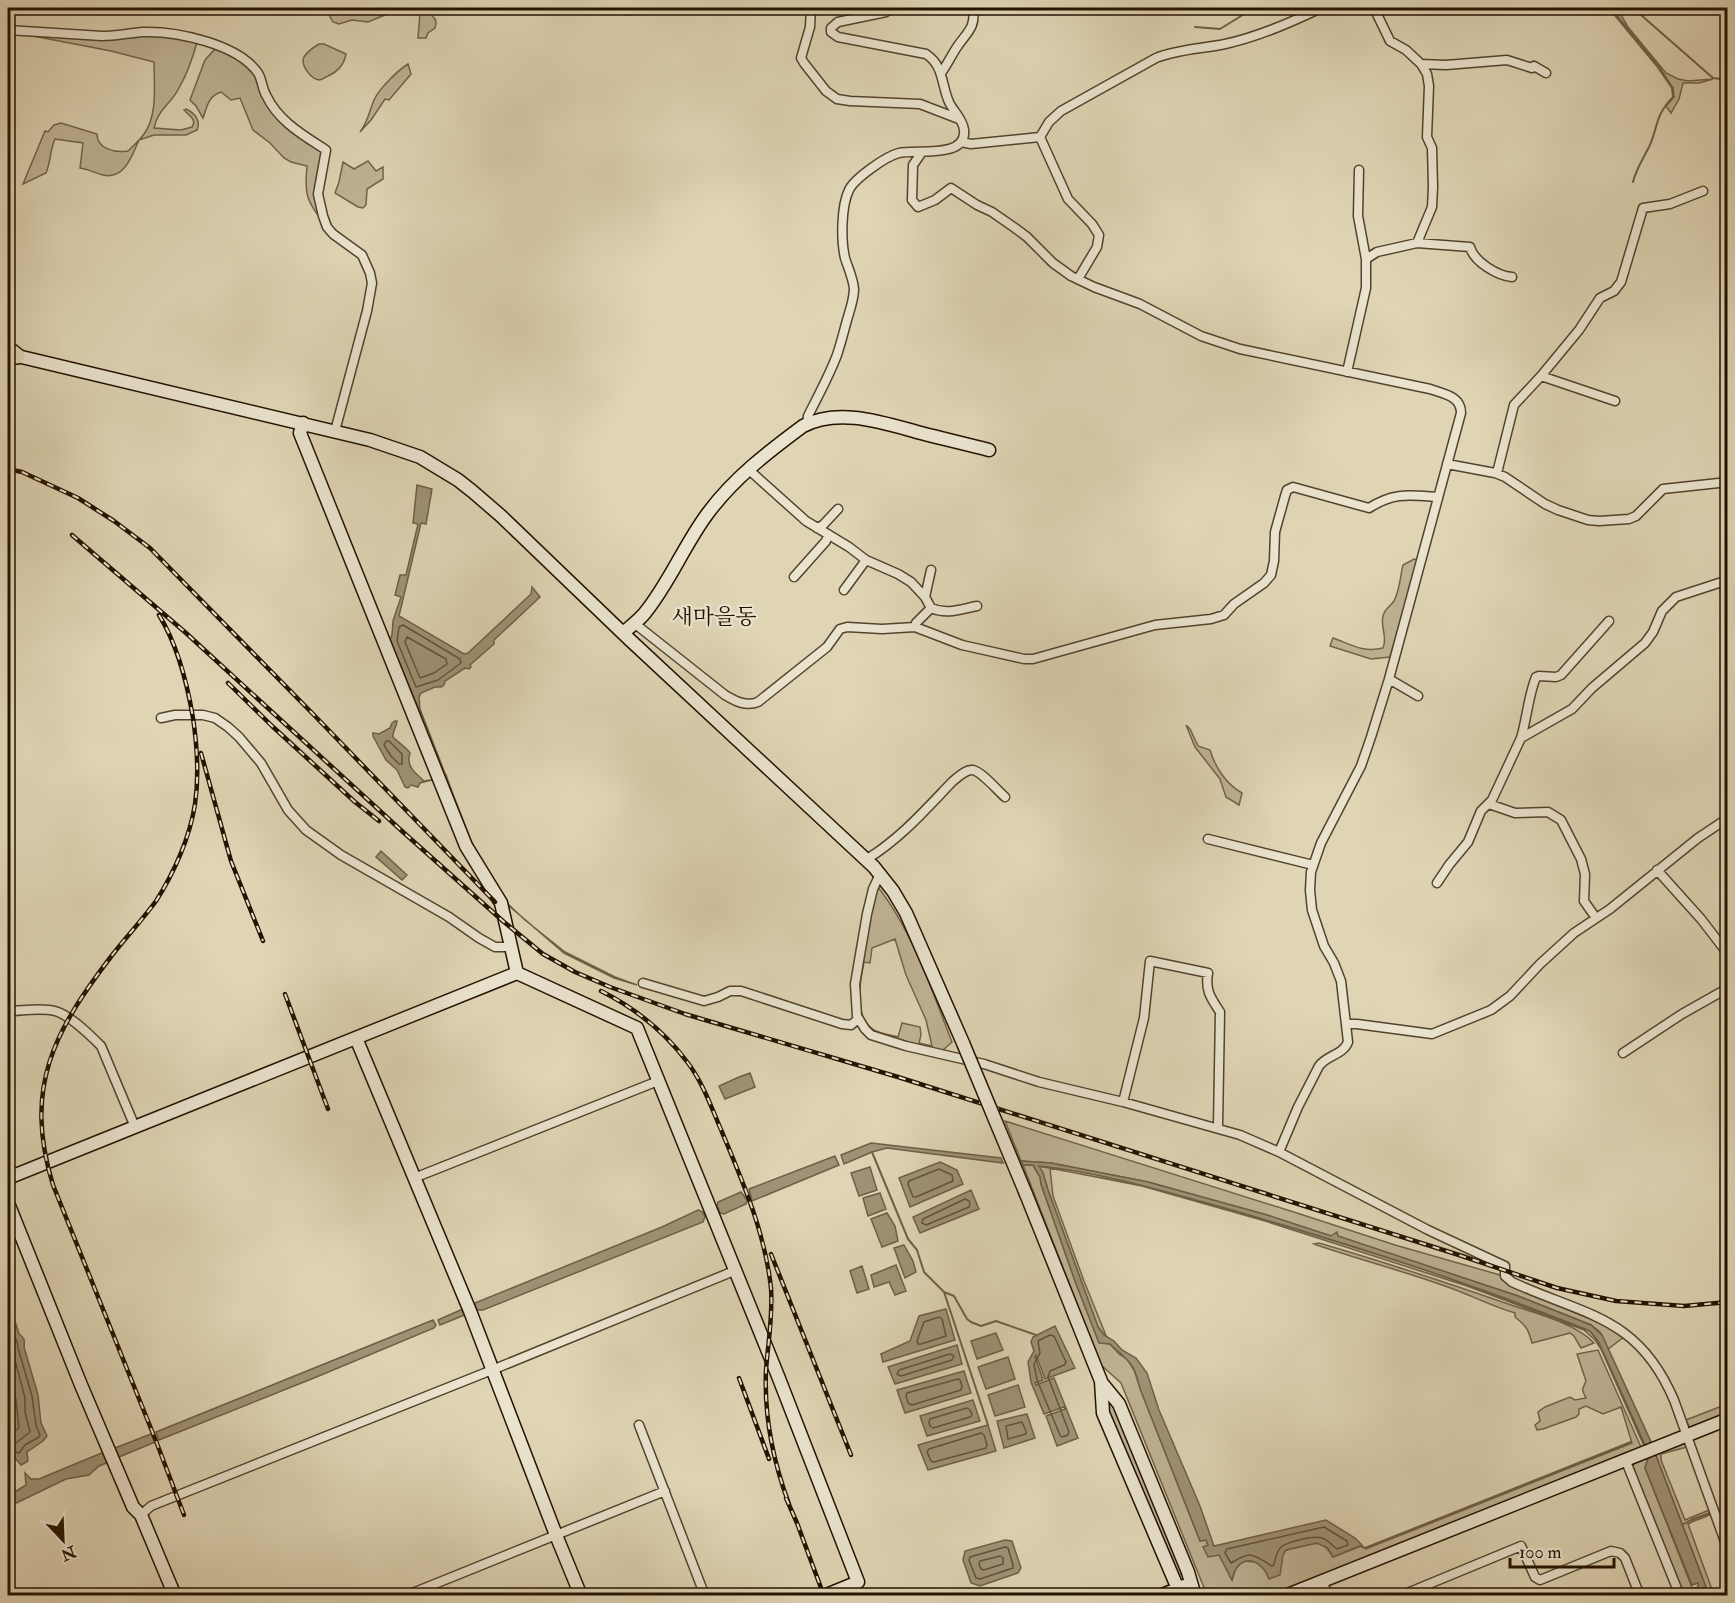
<svg xmlns="http://www.w3.org/2000/svg" width="1735" height="1603" viewBox="0 0 1735 1603" font-family="'IM FELL Double Pica','Noto Serif KR',serif">
<rect width="100%" height="100%" fill="#dfd5b5"/>
<filter id="stains"><feTurbulence type="fractalNoise" baseFrequency=".00333" numOctaves="4"/><feColorMatrix values="0 0 0 0 .2 0 0 0 0 .09 0 0 0 0 .02 0 0 0 .5 -.17"/></filter>
<radialGradient id="worn" r=".72"><stop offset=".6" stop-color="#630" stop-opacity="0"/><stop offset="1" stop-color="#630" stop-opacity=".3"/></radialGradient>
<path fill="#bfb496" stroke="#71634b" stroke-width="1.5" fill-rule="evenodd" d="M325,8H393L385,15L368,22L352,20L339,24L333,22Z
M422,8H433L431,15C436,19 437,21 435,28L428,33L426,38H418L420,13Z
M622,8H681L668,12L625,15Z
M1611,8H1617L1628,27L1666,73L1678,79L1688,81L1713,79L1699,83H1683L1679,99L1671,113L1666,106L1674,97L1673,88L1658,65Z
M23,34L162,35L197,42C193,57 187,74 179,88C171,104 158,109 154,128L181,130L192,127L194,122L192,118L184,110L186,109C195,113 201,121 197,130L186,135H154L139,140C132,155 125,180 103,175C95,173 88,169 80,168L83,143L55,139C50,150 51,161 46,173L23,184L45,131L48,132L54,125L61,123L97,134C97,149 115,153 128,151C133,146 140,140 144,134C158,115 154,84 154,62L111,51Z
M319,44H324L346,54C344,65 337,72 328,76C325,77 322,80 319,80C311,79 300,65 304,57C307,52 314,47 319,44Z
M216,48L232,55L256,73L265,96L322,153L320,168L324,224C307,201 304,195 307,166L291,162L284,158L270,143L253,130L240,98L231,100L221,92C208,96 207,107 203,118L196,106L190,100L205,60Z
M408,64L411,74L389,100L385,99L371,120L360,132C368,122 369,112 374,100C379,89 397,71 408,64Z
M368,161L376,171L383,167V179L367,189L366,205L363,208L358,207L335,193L339,182L343,162L354,169Z
M1414,559L1418,560L1390,657L1371,659L1330,646L1333,638C1350,644 1363,653 1383,648C1388,637 1380,627 1383,616C1385,608 1390,607 1394,601C1400,590 1400,577 1403,565Z
M1186,725L1190,729L1198,746L1210,750C1215,767 1226,784 1242,793L1239,805L1226,797L1220,779L1195,747Z
M877,886C910,926 933,993 952,1042L942,1051C927,1047 880,1039 871,1030C867,1027 861,1020 860,1015C852,985 869,917 877,886ZM895,939L906,975L926,1020L932,1046L919,1043L921,1035L920,1027L902,1023L898,1037C890,1035 881,1034 874,1030C853,1017 860,981 864,962L870,963L872,948Z
M1005,1121L1300,1214L1395,1245L1500,1275L1503,1280L1511,1286L1600,1323L1615,1330L1624,1337L1608,1349L1600,1332L1591,1325L1518,1296L1334,1235L1331,1236L1267,1215L1148,1182L1051,1163L1021,1161Z
M1023,1165H1033L1040,1177L1041,1184L1075,1281L1099,1342L1110,1344L1119,1354L1127,1359L1134,1370L1141,1391L1200,1541L1206,1540L1208,1545L1219,1554L1232,1580L1236,1568L1243,1561L1255,1562L1265,1569L1280,1565C1281,1561 1281,1554 1285,1551C1289,1549 1295,1548 1300,1547C1317,1541 1323,1541 1333,1557L1361,1546L1366,1549L1632,1443L1621,1407L1603,1414L1586,1406L1579,1409V1414L1576,1417L1543,1429L1537,1430L1535,1425L1540,1421L1538,1412L1545,1407L1570,1397L1575,1400L1586,1398C1581,1388 1582,1391 1586,1381L1577,1354L1598,1350L1641,1447L1272,1595H1207L1121,1383L1101,1365Z
M1038,1166L1146,1186L1257,1217L1427,1270L1585,1329L1590,1331L1598,1341L1646,1447L1644,1446L1601,1349L1595,1340L1584,1330L1467,1286L1265,1221L1142,1186L1050,1168L1053,1196L1084,1281L1107,1338L1098,1327L1048,1190L1043,1173Z
M1319,1243C1384,1262 1448,1283 1511,1305C1535,1313 1577,1324 1594,1343L1581,1348L1574,1336L1570,1333L1532,1343C1528,1328 1526,1326 1515,1317V1313C1490,1306 1467,1293 1442,1285C1400,1270 1357,1259 1314,1244Z
M1113,1404L1182,1573L1178,1576L1107,1410L1108,1405Z
M1727,1404V1413L1690,1428L1686,1420Z
M1684,1439L1687,1447L1661,1454V1460L1685,1520L1709,1510L1711,1514C1703,1519 1696,1519 1688,1524L1714,1595H1709L1655,1453Z
M1649,1455L1645,1468L1695,1595H1684L1633,1467L1634,1462Z"/>
<path fill="#9f9377" stroke="#6d5f47" stroke-width="1.5" d="M417,485L432,489L426,524L421,523L399,616L464,654L468,653L531,594L532,587L540,597L494,640V644L470,665L471,667L469,669L465,668L445,681L444,685L441,687H435L421,693L419,697L420,709L470,838L478,855L508,904L525,920L565,952L615,977L637,985L614,978L564,953L508,905L471,844L446,775H443L445,774L438,755L390,640L392,635L393,621L401,597L395,595L400,575H406L418,524L413,523Z
M395,721H397C397,727 392,731 393,737C397,741 410,751 410,753C410,754 409,756 409,758C408,769 418,775 424,781L436,779L420,783L418,787L411,785L408,788L405,787L397,770L386,760L373,736V733L379,734L390,728L392,723Z
M381,851L407,875L402,880L376,857Z
M750,1073L755,1087L725,1099L719,1086L739,1077Z
M871,1143L1001,1158L1003,1163L887,1148L872,1152L844,1164L841,1155Z
M835,1156L839,1165L752,1201L749,1189Z
M1021,1161L1051,1163L1148,1182L1267,1215L1331,1236L1337,1232L1338,1236L1518,1296L1591,1325L1602,1335L1652,1444L1646,1447L1598,1341L1590,1331L1585,1329C1472,1283 1356,1246 1239,1212C1173,1194 1107,1173 1039,1166L1043,1173L1048,1190L1098,1327L1104,1335L1114,1341L1122,1350L1136,1358L1147,1373L1159,1410L1200,1506L1214,1546L1326,1520L1355,1538L1362,1545L1333,1557L1328,1548L1317,1543L1286,1550L1283,1555L1280,1575L1269,1579C1260,1555 1237,1554 1232,1580L1219,1555L1208,1557L1203,1547L1208,1545L1206,1540L1200,1541L1141,1391C1138,1383 1137,1373 1132,1366C1127,1358 1117,1351 1110,1344L1099,1343L1075,1281L1041,1184L1040,1177L1033,1165H1023Z
M940,1162L957,1170L963,1184L910,1207L899,1178Z
M870,1167L877,1190L859,1196L851,1173Z
M971,1190L979,1209L920,1233L913,1217Z
M741,1192L747,1200L746,1204L724,1214L720,1213L717,1206L718,1202Z
M880,1193L886,1209L868,1216L863,1198Z
M698,1210L703,1212L705,1217L703,1222L483,1310H476L475,1303L662,1227Z
M887,1213L895,1226L898,1241L882,1247L871,1219Z
M904,1245L913,1261L916,1272L905,1278L894,1248Z
M896,1265L906,1291L895,1295L889,1282L874,1287L871,1275Z
M862,1266L869,1289L857,1293L850,1271Z
M465,1308L467,1314L440,1325L438,1320Z
M946,1309L955,1340L883,1362L881,1354L910,1341L919,1316Z
M433,1320L436,1325L434,1328L314,1378L159,1440L156,1432Z
M8,1324H16L19,1334C24,1338 25,1339 24,1347L38,1395L41,1423L47,1436L43,1441L27,1452L28,1461L21,1465L16,1459L8,1455Z
M1055,1326L1075,1368L1045,1379L1036,1355L1035,1357L1043,1380L1035,1383L1036,1385L1054,1378L1078,1438L1057,1446L1046,1416L1065,1409L1064,1407L1044,1414L1031,1382L1028,1362L1034,1351L1031,1342L1033,1337Z
M996,1333L1003,1350L977,1359L971,1341Z
M957,1345L962,1364L895,1384L888,1367Z
M1008,1357L1015,1379L986,1389L978,1367Z
M964,1371L971,1393L905,1413L897,1390Z
M1018,1385L1025,1407L995,1416L988,1395Z
M973,1400L980,1421L927,1436L920,1416Z
M1027,1414L1035,1438L1004,1448L997,1421Z
M988,1425L996,1451L928,1470L918,1445Z
M151,1434L155,1442L119,1457L115,1448Z
M104,1452L109,1462L99,1466L89,1475L66,1479L8,1507V1496L26,1485L25,1473L31,1479H39Z
M1655,1453L1709,1595H1695L1693,1589L1698,1587V1583L1692,1585L1645,1468L1649,1455Z
M1005,1540L1012,1541L1021,1568L1018,1573L980,1586L971,1583L963,1560L965,1551Z"/>
<g fill="none" stroke-linecap="round" stroke-linejoin="round">
<path stroke="#61523c" stroke-width="1.5" d="M403,625L460,659L461,663L438,680L416,687L397,641L399,627Z
M407,637L446,659L447,664L434,673L420,678L405,642Z
M386,741H389L402,754V764H399L391,756L384,745Z
M939,1169L952,1175L953,1181L916,1197H913L908,1184L909,1181Z
M965,1199L969,1201L970,1204L969,1207L926,1225L922,1223L923,1219Z
M939,1317L942,1319L946,1336L921,1344H918L917,1341L924,1322Z
M8,1330C14,1332 18,1342 18,1348L32,1396L36,1425L40,1435L39,1437L25,1445L19,1453L8,1450
M1050,1335L1054,1336L1066,1362L1064,1365L1050,1371L1048,1377L1069,1432L1068,1435L1062,1437L1060,1435L1037,1380L1034,1364L1040,1353L1038,1341Z
M8,1341L11,1345L25,1398V1412L30,1432L16,1443L8,1442
M950,1354L954,1356L952,1360L901,1376L897,1374L899,1370Z
M8,1369L16,1400L19,1428L13,1433H8
M958,1379L960,1380L962,1386L961,1390L912,1405L908,1403L906,1396L907,1393Z
M967,1408L970,1410L972,1415L970,1417L933,1428L930,1426L929,1422L930,1419Z
M1022,1422L1026,1431V1434L1008,1439L1006,1426Z
M981,1433L984,1435L987,1445L986,1448L934,1462L931,1461L927,1452L929,1449Z
M1324,1527L1347,1541L1348,1545L1337,1549C1332,1545 1328,1540 1322,1538C1315,1535 1287,1542 1281,1547C1276,1552 1275,1559 1274,1565L1272,1566C1252,1554 1252,1550 1231,1563L1225,1553L1227,1549Z
M1005,1547L1008,1548L1013,1565V1568L980,1579L976,1578L969,1560L970,1557Z
M1000,1556L1003,1558V1564L984,1570L981,1569L979,1564L980,1561Z"/>
<path stroke="#6d5f47" stroke-width="2" d="M1609,8L1657,66L1672,88L1673,97C1654,117 1659,125 1649,147C1643,159 1636,169 1633,182
M1633,8L1713,78L1728,80
M1195,27L1220,29L1254,8
M872,1152L908,1239L917,1250L924,1272L944,1292L954,1296L967,1319L971,1322L981,1326L996,1321L1036,1335
M944,1292L988,1425
M1682,1525L1691,1520L1710,1513
M1361,1546L1365,1548L1631,1442"/>
<defs>
<path id="street" d="M811,8L810,27L801,58L804,63L826,91L837,99L850,101L920,104L959,119
M1374,8L1390,41L1406,50L1421,64L1446,65L1507,60L1532,68L1534,66L1546,73
M8,30L102,36C116,36 129,33 143,32C177,31 238,44 258,73C262,79 262,88 266,95C278,121 303,135 326,150L318,194L323,216L327,227L333,234L362,255L370,273L372,283L367,311L335,431
M941,73C947,65 951,56 957,47C967,32 976,28 973,8
M1040,137L1068,199L1092,224L1099,235L1097,247L1078,279
M961,142L971,144L1040,137L1049,122L1061,111L1156,58C1178,49 1201,49 1225,44C1258,37 1290,23 1321,8
M922,152L913,165L912,200L918,207L935,200L951,188L977,205L992,212L1015,228L1027,237L1053,263L1071,276L1094,287L1140,304L1201,336L1240,349L1430,389C1444,394 1461,396 1461,413L1389,679L1371,737L1361,766L1321,843L1311,872L1310,890L1312,910L1324,946L1334,963L1341,981L1348,1042C1343,1055 1327,1055 1319,1066L1298,1107L1279,1152
M1359,170L1358,216L1366,259
M1417,243L1432,207L1433,187L1432,148L1427,137L1429,86L1427,74L1421,64
M1347,372L1366,288V259L1377,252L1417,243L1470,247C1474,262 1498,276 1512,277
M1541,376L1615,401
M807,424L808,416C818,396 829,376 837,355C841,343 844,331 847,320C850,310 854,299 854,289C853,278 848,268 845,258C841,241 841,206 849,190C854,179 886,156 899,153C916,149 967,159 964,130C963,119 953,111 949,102C941,84 944,66 926,54L838,37L831,32V28L838,22L886,12
M1447,464L1495,473L1505,477L1545,504L1558,510L1588,520L1599,521L1629,519L1636,516L1663,489L1728,482
M748,469L806,521L849,547L866,560L898,574L911,582L925,597L931,608L916,623L915,627
M1497,473L1514,405L1541,376L1579,330L1600,298L1614,291L1621,282L1643,208L1670,204L1703,191
M817,528L823,525L838,509
M794,577L826,541L828,534
M844,590L866,560
M925,597L931,570
M931,608C947,615 961,609 977,606
M634,623L725,695C735,701 746,707 758,702L827,647L840,629L847,627L882,629L915,627L962,645L1024,659H1033L1155,625L1211,619L1224,615L1234,604L1264,583L1271,575L1274,561L1275,532L1285,496L1287,490L1293,487L1369,508C1394,492 1409,495 1438,497
M1389,679L1418,696
M161,718L175,715H203L215,718L228,727L239,737L261,763L288,810L306,830L341,855L449,917L479,938L495,947H510
M1521,738C1527,718 1528,697 1536,677L1539,676L1556,677L1561,675L1609,621
M1489,804L1515,813L1548,812L1561,820L1581,859L1585,874L1584,901L1596,918
M1208,839L1313,865
M867,859C901,838 925,810 953,781C958,777 966,769 973,770C982,772 997,790 1005,797
M1657,870L1701,919L1728,954
M880,874L873,889L867,914L855,984L857,1016L865,1029L871,1035L906,1046L984,1064L1039,1082L1123,1102L1240,1135L1279,1152L1428,1230L1505,1266V1276L1512,1282C1586,1316 1638,1316 1674,1400L1728,1550
M1437,883L1449,865L1468,842L1481,811L1492,800L1521,738L1572,709L1592,688L1645,643L1653,632L1662,611L1676,597L1728,580
M643,983L704,1001L718,997L730,991H741L842,1024L851,1025L858,1019
M8,1011C22,1011 41,1007 55,1011C70,1015 90,1035 101,1046L135,1127
M1347,1024H1357L1432,1034L1491,1010L1510,996L1540,964L1574,933L1610,909L1698,838L1728,818
M1623,1053L1682,1014L1728,988
M1123,1102L1144,1018L1150,961L1208,973C1205,991 1211,998 1220,1012L1218,1127
M414,1178L658,1081
M639,1425L705,1596
M1625,1459L1680,1596
M141,1515L151,1506L492,1370L734,1271
M1322,1580L1328,1596
M405,1596L665,1491
M1400,1596L1521,1546L1535,1577L1540,1580L1611,1551L1620,1553L1625,1558L1640,1596"/>
<path id="secondary" d="M9,354L370,440L420,457L458,480L472,491L501,516L629,639L874,867L893,891L906,913L963,1043
M303,423L300,433L466,846L501,903L517,973
M623,633C630,627 638,621 644,614C669,584 684,545 708,513C734,478 768,452 803,426C839,407 884,423 921,433C944,439 966,444 989,450
M356,1038L470,1311L556,1535L581,1596
M8,1178L517,973L637,1028L778,1376L858,1582L824,1596
M1026,1194L1101,1381L1103,1413L1181,1596
M8,1203L81,1385L133,1507L141,1515L175,1596
M1101,1382L1119,1404L1188,1572L1195,1596
M1160,1596L1184,1586
M1285,1596L1728,1419"/>
<path id="highway" d="M8,349L17,356"/>
</defs>
<use href="#street" stroke="#52432d" stroke-width="11"/>
<use href="#secondary" stroke="#231200" stroke-width="15"/>
<use href="#highway" stroke="#231200" stroke-width="18"/>
<use href="#street" stroke="#eae4cf" stroke-width="8"/>
<use href="#secondary" stroke="#eae4cf" stroke-width="12"/>
<use href="#highway" stroke="#dfd5b5" stroke-width="15"/>
<defs>
<path id="rail" d="M8,469L22,472L78,498L114,521L150,548L313,714L495,902
M72,535L186,633L403,832L504,922L543,954L575,972L610,987L685,1014L898,1077L1459,1255L1557,1288L1616,1301L1684,1306L1728,1302
M159,615C178,646 187,682 193,718C197,745 199,777 195,804C190,837 174,873 156,901C143,919 127,936 113,954C54,1031 23,1087 53,1185L156,1441L184,1515
M228,683L272,726L355,802L379,821
M201,753L231,861L263,941
M601,991C635,1008 665,1032 688,1063C703,1083 712,1109 722,1132C743,1182 765,1233 771,1288C773,1316 768,1343 766,1370C764,1415 773,1461 789,1504
M285,994L328,1109
M771,1254L851,1455
M739,1378L769,1459
M786,1498L797,1523L824,1596"/>
</defs>
<use href="#rail" stroke="#231200" stroke-width="4.5"/>
<use href="#rail" stroke="#eae4cf" stroke-width="2" stroke-dasharray="7" stroke-linecap="butt"/>
<defs>
<path id="secondary-bridge" d="M963,1043L1026,1194"/>
</defs>
<use href="#secondary-bridge" stroke="#231200" stroke-width="15" stroke-linecap="butt"/>
<use href="#secondary-bridge" stroke="#eae4cf" stroke-width="12"/>
</g>
<g text-anchor="middle" dominant-baseline="central" stroke-width="4.5" stroke-linejoin="round" paint-order="stroke">
<g font-size="22" fill="#231200" stroke="#eae4cf">
<text x="714" y="617">새마을동</text>
</g>
</g>
<rect width="1735" height="1603" fill="none" stroke="#dfd5b5" stroke-width="30"/>
<rect x="9" y="9" width="1717" height="1585" fill="none" stroke="#231200" stroke-width="3"/>
<rect x="15" y="15" width="1705" height="1573" fill="none" stroke="#231200" stroke-width="1.5"/>
<g transform="translate(63 1540) rotate(157)" stroke="#eae4cf" stroke-width="4.5" paint-order="stroke">
<path d="M0-4.5L10 22L0 15L-10 22Z" fill="#231200"/>
<text y="-9" font-size="16" font-weight="bold" text-anchor="middle" fill="#231200">N</text>
</g>
<path d="M1510 1558v9h104v-9" fill="none" stroke="#231200" stroke-width="3"/>
<text x="1519" y="1558" font-size="18" fill="#231200" stroke="#eae4cf" stroke-width="4.5" paint-order="stroke">100 m</text>
<rect width="100%" height="100%" filter="url(#stains)"/>
<rect width="100%" height="100%" fill="url(#worn)"/>
</svg>
